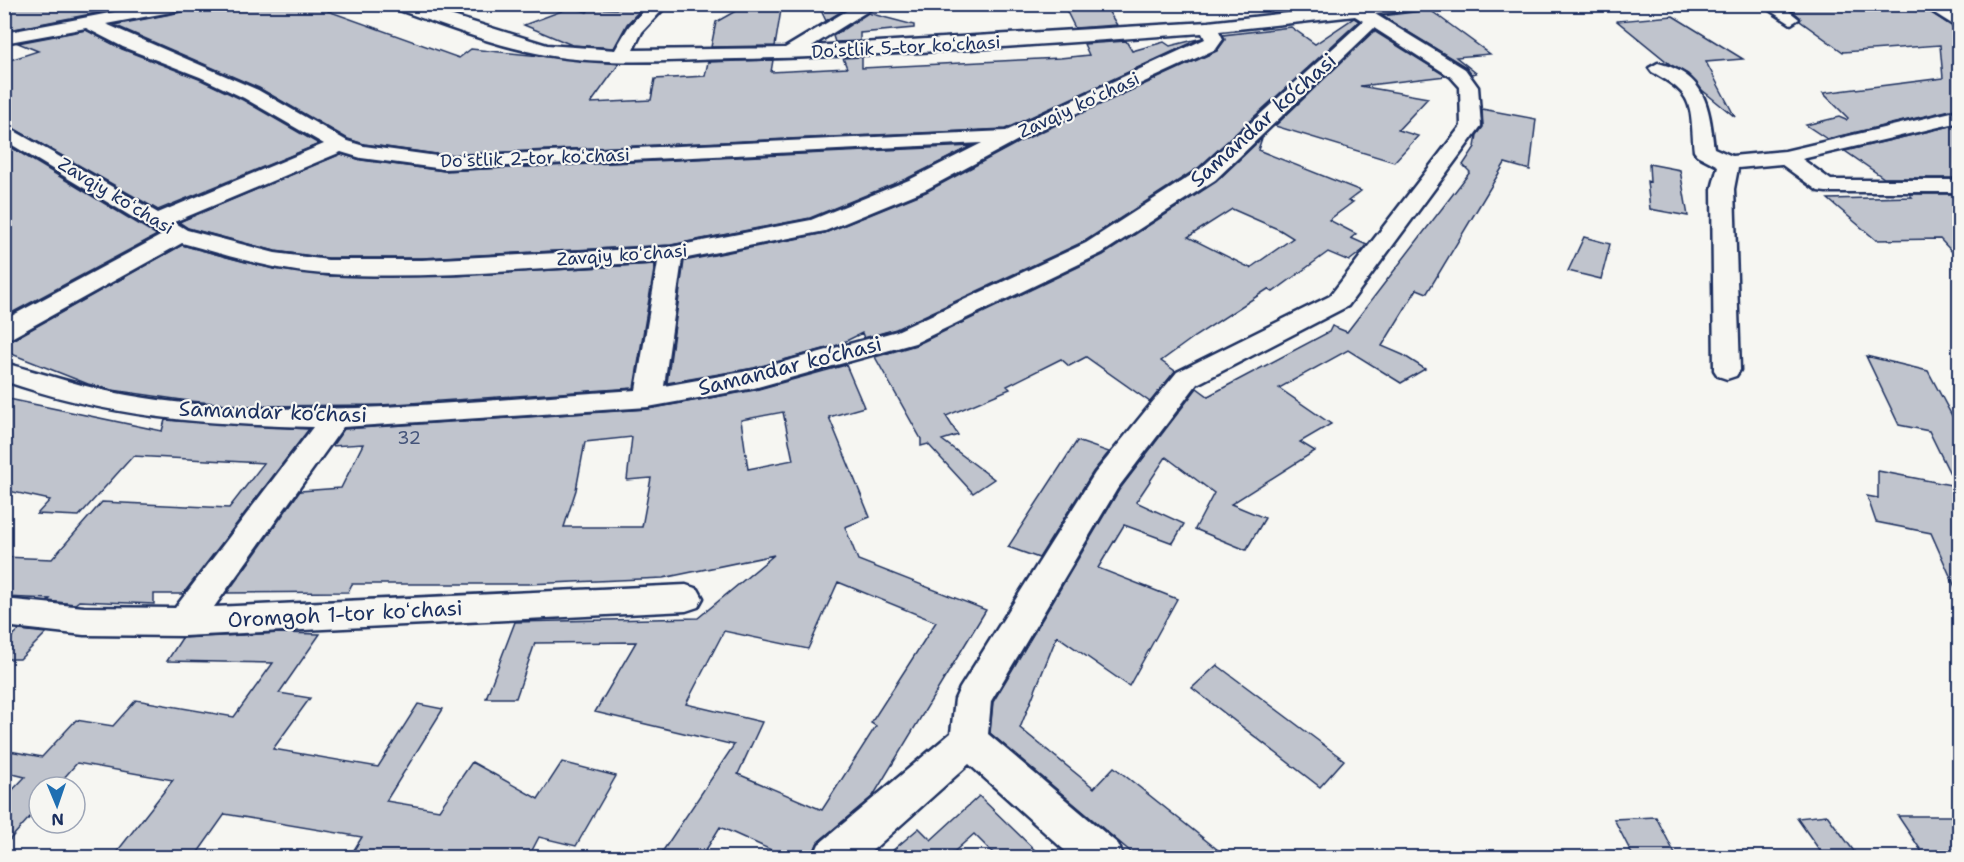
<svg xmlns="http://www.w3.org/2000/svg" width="1964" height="862" viewBox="0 0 1964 862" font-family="'Shantell Sans',sans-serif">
<rect width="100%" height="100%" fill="#f6f6f2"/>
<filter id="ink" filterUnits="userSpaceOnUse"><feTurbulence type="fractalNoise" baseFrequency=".0167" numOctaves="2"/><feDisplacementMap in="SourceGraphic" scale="12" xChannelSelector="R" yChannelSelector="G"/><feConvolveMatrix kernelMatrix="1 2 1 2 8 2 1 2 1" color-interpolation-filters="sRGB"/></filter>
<g filter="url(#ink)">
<path fill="#c0c4cd" stroke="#1b2f5e" stroke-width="1.5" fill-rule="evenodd" d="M4,4H142L4,31Z
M223,4H327L328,11L459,58L471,49L619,64L591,103L651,100L655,79L705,76L708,62L773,60L771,72L847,68L843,58L862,57V68L1060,58L1089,55L1084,44L1126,41L1132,51L1164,42L1170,46L1202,38L1005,129L444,155L364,144L348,139L259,88L114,25Z
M626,4H646L627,24L614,48L572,45L524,25L572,7L587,12L590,8L616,9Z
M748,4H782L775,46L711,47L716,22Z
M818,4H834L847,8L826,21Z
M1063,4H1104L1117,25L1075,28Z
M1784,4H1918L1959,31V108L1827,139L1806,125L1839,117L1846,120L1848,118L1823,93L1943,78L1940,45L1843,52L1800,21V17Z
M1430,10L1490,54L1456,57L1476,73L1471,74L1466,67L1382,16Z
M868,13L914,25V28L860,33V41L835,42L833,36Z
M1673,16L1743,59L1706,62L1735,117L1702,90L1688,74L1671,65L1617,21Z
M1354,18L1359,21L1198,168L1085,241L896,329L864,338L862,333L838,345L754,368L667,383L684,261L825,233L926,192L1019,142L1217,51L1225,40L1223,35L1291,27L1315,44Z
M86,30L122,49L199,79L243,100L319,144L158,210L4,123V62L38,51L18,43Z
M1374,31L1446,76L1360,86L1428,98L1398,130L1418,136L1394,162L1275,126Z
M1482,109L1536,119L1530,170L1505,163L1427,293L1417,289L1382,346L1403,355L1425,369L1401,383L1348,350L1279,388L1331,424L1300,442L1315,451L1231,504L1265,518L1246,550L1195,529L1214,493L1166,457L1136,502L1184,524L1173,543L1124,525L1098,568L1177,599L1129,686L1057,636L1020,728L1094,788L1114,767L1228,858H1138L990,733L993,702L1119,490L1197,388L1208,396L1329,332L1332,326L1347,332L1470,172L1463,165L1475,147L1477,135L1483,127Z
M1959,124V178H1884L1845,151Z
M1262,138L1258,150L1361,191L1348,201L1353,202L1329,220L1356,234L1351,238L1367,245L1363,250L1349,261L1328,252L1273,292L1268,289L1194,337L1161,361L1175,371L1150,402L1086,357L1069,366L1061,359L1007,386L1010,389L946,416L958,435L942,440L994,479L973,493L928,444L921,446V439L875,357L916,345L1103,255L1216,182ZM1232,209L1280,230L1293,238L1250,268L1188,237Z
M4,143L157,235L4,317Z
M972,146L908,178L810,218L671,245L422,258H328L275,251L188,228L179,222L341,154L361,160L444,171Z
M1649,164L1680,170L1688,216L1650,209L1647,181L1650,182Z
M1909,194H1959V259L1940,239L1876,240L1828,199L1912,197Z
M1584,237L1610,244L1601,279L1568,271Z
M182,245L273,269L329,276H452L655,264L634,388L381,405L252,406L189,401L112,390L88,384L4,351V341L14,339Z
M1866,356L1928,371L1959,429V596L1931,533L1876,522L1867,496L1878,498V471L1956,486L1929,431L1899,425Z
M846,365L864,407L829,417L870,517L845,527L858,560L986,610L873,796L818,842L811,858H789L720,827L701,858H658L734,745L595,712L636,642L535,643L516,698H486L515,622L698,618L774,555L663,578L529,584H352L348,592L227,593L300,491L341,488L363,444L332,446L344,429L648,409L755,390ZM783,412L793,460L748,469L741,420ZM632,437L627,480L651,478L642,527H564L576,490L585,442ZM838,582L936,622L871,723L876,726L822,810L738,774L762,722L686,704L724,631L808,649Z
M4,398L162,431L165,420L309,429L183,594H154V604L79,601L75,604L48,601L50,599L4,597V557L52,559L102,502L229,508L264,463L133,456L79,516L37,514L50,500L4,490Z
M1077,441L1109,452L1093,472L1039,558L1008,547Z
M19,630L46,633L20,659H4V644Z
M281,633L320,634L279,693L310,698L273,749L378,767L418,704L443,709L386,801L439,810L472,762L538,799L562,762L616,776L576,846L539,837L528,858H349L362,837L225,814L194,858H112L173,780L77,763L56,787H39V807L4,846V799L25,777L4,772V750L42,757L76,720L113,726L136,700L234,717L273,663L167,661L182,638Z
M1217,665L1344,760L1320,787L1192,688Z
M979,796L1043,858H998L974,834L947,858H884L919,828L931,840Z
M1827,815L1859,858H1825L1797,818Z
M1898,816H1952L1959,826V858H1926Z
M1656,817L1677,858H1634L1614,819Z"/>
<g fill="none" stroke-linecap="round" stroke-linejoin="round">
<defs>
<path id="minor" d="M157,4H195L187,9L106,24L258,90L347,141L364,146L444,157L1006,131L1205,39L1202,33C1047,44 892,56 736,59C674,60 608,66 546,55C493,46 441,24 390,7L388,4H414L547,45L615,50L629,26L650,4H668L642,32L633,50L785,48L858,4H879L812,46L1208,22L1369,4H1428L1420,9L1375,14L1465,69L1478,87L1481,126L1348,306L1197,384L1117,489L991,701L988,734L1118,844L1124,858H1073L969,764L864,858H813L819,844L951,733L955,699L960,688L1095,473L1177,372L1330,296L1461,126L1460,87L1451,77L1374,28L1215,180L1102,253L915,343L754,388L648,407L343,427L214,607L686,585L698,589L703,598L698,607L686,611L184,636L84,635L4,626V599L84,607L175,608L313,427C201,424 112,418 4,381V363C46,374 85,388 127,395C288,424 473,400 636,390L658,262C549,267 438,280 329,274C279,272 230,256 182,243L13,337L4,339V320L162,235L4,140V125L158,213L324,144L244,98L200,77L123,47L86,28L4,43V33ZM1355,16L1363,21L1199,170L1086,243L897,331L754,370L664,386L682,259L825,231L925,190L1018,140L1216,49L1223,39L1219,31ZM982,143L909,180L811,220L671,247L422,260H328L275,253L187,230L174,222L341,152L361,158L444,169Z
M1760,4H1780L1799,19L1791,24Z
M1920,4H1940L1960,16V29Z
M1658,63C1706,75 1709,106 1714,148L1732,156L1785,151L1960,110V122L1802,159L1831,180H1960V192H1826L1818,191L1781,164L1738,168L1734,189L1740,370L1736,376L1727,379L1718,376L1714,370L1712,189L1718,166L1697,155L1694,151C1690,105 1696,95 1652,72L1649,68Z"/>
</defs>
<use href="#minor" stroke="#1b2f5e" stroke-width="5"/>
<use href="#minor" fill="#f6f6f2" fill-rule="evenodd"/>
</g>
</g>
<g text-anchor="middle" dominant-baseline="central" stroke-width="4.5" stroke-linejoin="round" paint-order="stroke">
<g font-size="18" fill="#1b2f5e" stroke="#f6f6f2">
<text transform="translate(906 47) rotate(-3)">Doʻstlik 5-tor koʻchasi</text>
<text transform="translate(1079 105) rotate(-25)">Zavqiy koʻchasi</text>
<text transform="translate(535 158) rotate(-2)">Doʻstlik 2-tor koʻchasi</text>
<text transform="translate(116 196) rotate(31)">Zavqiy koʻchasi</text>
<text transform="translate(622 255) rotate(-4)">Zavqiy koʻchasi</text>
</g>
<g font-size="18" fill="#44547a">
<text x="409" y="438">32</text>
</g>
<g font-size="21" fill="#1b2f5e" stroke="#f6f6f2">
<text transform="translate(1263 120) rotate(-42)">Samandar ko‘chasi</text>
<text transform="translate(790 366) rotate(-14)">Samandar ko‘chasi</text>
<text transform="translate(273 412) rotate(2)">Samandar ko‘chasi</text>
<text transform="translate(345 614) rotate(-3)">Oromgoh 1-tor koʻchasi</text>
</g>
</g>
<rect width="1964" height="862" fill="none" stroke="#f6f6f2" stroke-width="24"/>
<rect x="12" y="12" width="1940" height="838" fill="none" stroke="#1b2f5e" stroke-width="2" filter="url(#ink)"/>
<g transform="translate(57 805) rotate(178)"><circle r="28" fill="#f6f6f2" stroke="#9ea6b7" stroke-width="1.5"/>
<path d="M0-4.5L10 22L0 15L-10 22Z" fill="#1f6fb2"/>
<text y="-9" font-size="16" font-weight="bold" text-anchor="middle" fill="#1b2f5e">N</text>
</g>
</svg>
